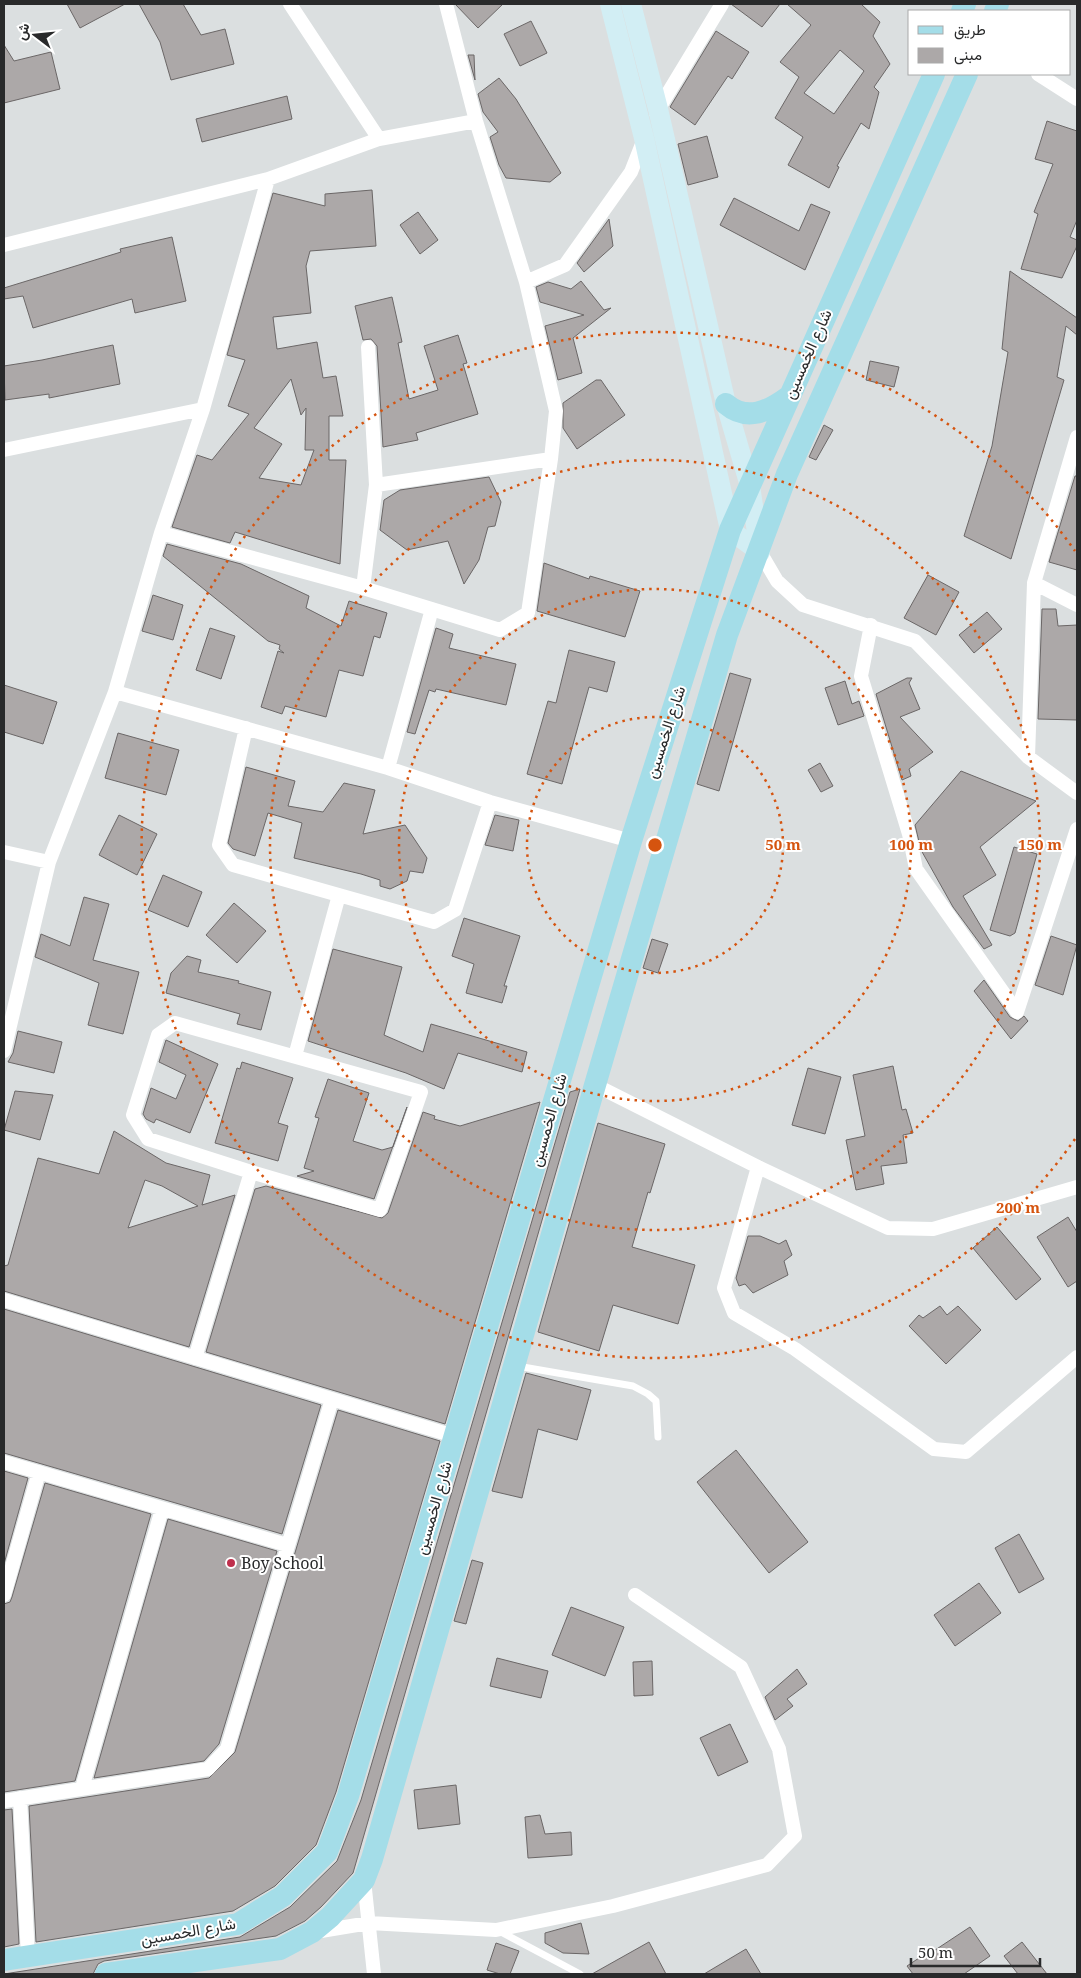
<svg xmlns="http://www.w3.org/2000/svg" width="1081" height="1978" viewBox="0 0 1081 1978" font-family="'Noto Serif',Vazirmatn,serif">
<rect width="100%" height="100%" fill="#dbdfe0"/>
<path fill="#aca8a8" stroke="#6b6767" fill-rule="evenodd" d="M67,4H125L80,28Z
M139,4H183L201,35L225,29L234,64L171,80L160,42Z
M455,4H503L478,28Z
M731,4H780L762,27Z
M787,4H861L880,22L873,36L890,64L874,87L879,92L869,129L861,123L837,166L839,167L829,188L788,165L803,137L775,118L799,77L780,62L811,25ZM840,50L864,71L834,114L804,93Z
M531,21L547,53L520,66L504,34Z
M716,31L749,52L732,79L728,76L695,125L670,107Z
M4,45L14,61L51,52L60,89L4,103Z
M468,55H474L475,80Z
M499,78L516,99L561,173L550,182L506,178L499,165L490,137L498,132L483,112L478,94Z
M287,96L292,119L202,142L196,119Z
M1047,121L1077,131V220L1070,237L1077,240V246L1062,278L1021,269L1038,214L1034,212L1053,164L1035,159Z
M707,136L718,177L688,185L678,144Z
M372,190L376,246L310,251L306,266L311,313L273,317L277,349L317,342L323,378L336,376L343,416H329V460H346L340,564L235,532L230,543L172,527L197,455L212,460L249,414L228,406L245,360L227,355L273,193L325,206V194ZM291,379L301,415L306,408L305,450H314L301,485L259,478L282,444L254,428Z
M734,198L799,231L811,204L830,212L805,270L720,225Z
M418,212L438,240L420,254L400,225Z
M609,219L613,246L584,272L577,263Z
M172,237L186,301L135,313L132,299L33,328L23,296L4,299V288L121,252L120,249Z
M1010,271L1077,318V335L1066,326L1057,377L1064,380L1011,559L964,536L992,446L1008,352L1002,349Z
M581,281L604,310L611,308L573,338L582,373L558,380L545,326L584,315L540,302L536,287L548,282L571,289Z
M392,297L402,342L398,343L409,399L438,390L424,346L458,335L467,363L463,364L478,414L416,433L418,440L383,447L377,346L371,339L363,340L355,306Z
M113,345L120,384L49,398V394L5,400L4,366L42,360Z
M870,361L899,367L894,387L866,380Z
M596,380H601L625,415L577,449L563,428V403Z
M824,425L833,430L816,460L809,457Z
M1075,476H1077V570L1049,562Z
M489,477L501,502L495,526L488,527L479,560L464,584L448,541L407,550L380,530L384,500L400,490Z
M167,544L241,564L309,596L306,608L341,626L349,601L387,613L380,638L374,636L363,676L339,670L326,717L285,706L282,714L261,707L278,651L284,653L279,649L280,645L268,641L163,556Z
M544,563L589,579L590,576L640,591L625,637L537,611Z
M928,575L959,592L936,635L904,618Z
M153,595L183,605L173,640L142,631Z
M1042,609H1056L1058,626L1077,625V720L1038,719Z
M987,612L1002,629L974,653L959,635Z
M210,628L235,636L221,679L196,670Z
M436,628L453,634L449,648L516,664L506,705L436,689L435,692L429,690L415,734L407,732Z
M569,650L615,662L607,692L589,687L562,784L527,774L548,701L556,703Z
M730,673L751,679L719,791L697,784Z
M907,678H912L909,683L920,709L900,717L933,752L909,769L911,776L902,780L876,694Z
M845,681L852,704L859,701L864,716L838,725L825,688Z
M4,685L57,702L43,744L4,732Z
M118,733L179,750L166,795L105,778Z
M820,763L833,786L821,792L808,770Z
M246,767L295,781L288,806L323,812L344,783L375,790L363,834L405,825L427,858L423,873L410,871L407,881L390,889L380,886V880L361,874L294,858L302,823L268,813L255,856L233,849L228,843Z
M961,771L1036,801L980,847L996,875L963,896L992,945L984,949L953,907L921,850L915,825Z
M119,815L157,834L137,875L99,855Z
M495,815L519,820L513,851L485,845Z
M1014,847L1037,854L1015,933L1010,936L990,930Z
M163,875L202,892L188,927L148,910Z
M84,897L109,904L93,960L139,972L123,1034L88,1025L99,983L35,957L41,934L70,946Z
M234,903L266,931L237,963L206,935Z
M464,918L520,936L504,986H507L502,1003L466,993L474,964L452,956Z
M1051,936L1077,945L1063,995L1035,985Z
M652,939L668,944L658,973L643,968Z
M333,949L402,967L384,1035L423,1052L431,1024L527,1052L522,1072L458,1053L444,1089L406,1073L308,1041Z
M187,956L201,960L198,972L239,981L238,983L271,992L261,1030L237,1024L240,1014L166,993L171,973Z
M984,980L1010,1017L1018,1021L1024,1016L1028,1021L1011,1039L974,991Z
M18,1031L62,1042L54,1073L8,1062L13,1053Z
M166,1040L218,1064L190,1133L156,1119L154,1123L146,1119L143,1114L151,1088L176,1099L186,1075L159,1062Z
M242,1062L293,1078L278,1123L288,1126L278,1161L215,1143L237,1068L240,1069Z
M893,1066L902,1110L906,1109L913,1133L903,1135L907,1163L881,1166L884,1184L856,1190L846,1140L865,1136L853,1075Z
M808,1068L841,1077L825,1134L792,1125Z
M328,1079L369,1093L353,1141L382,1150L393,1147L407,1107L374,1199L297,1176L314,1171L304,1168L319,1118L315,1117Z
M580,1089L353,1873L321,1907L305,1921L276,1936L104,1961L98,1964L93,1974H4L240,1937L290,1907L337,1861L361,1800L570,1092Z
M15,1091L53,1095L40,1140L4,1130Z
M540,1102L445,1424L206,1352L255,1189L266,1186L382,1218L388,1213L423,1112L435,1116L434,1119L460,1126Z
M598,1123L665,1144L650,1193L648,1192L632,1247L695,1265L678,1324L613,1305L599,1351L538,1332Z
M114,1131L166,1163L210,1175L202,1205L235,1195L189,1347L4,1291V1266L8,1265L38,1158L99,1174ZM145,1180L162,1186L198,1206L128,1228Z
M1068,1217L1077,1232V1281L1068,1287L1037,1237Z
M997,1227L1041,1279L1016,1300L973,1248Z
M748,1236H760L779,1244L786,1240L792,1255L784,1261L788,1275L753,1293L745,1284L739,1286L736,1278Z
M940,1306L947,1315L958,1306L981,1330L946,1364L909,1326L919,1315L923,1318Z
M4,1309L321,1405L282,1534L4,1453Z
M526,1373L591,1390L577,1440L538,1429L522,1498L492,1491Z
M338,1410L440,1441L336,1792L316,1845L275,1886L233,1911L36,1942L29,1806L209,1778L235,1752Z
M736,1450L808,1542L769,1573L697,1482Z
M4,1471L28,1478L4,1564Z
M45,1483L151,1514L75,1781L4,1792V1604L10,1602L12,1597Z
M168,1519L277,1551L219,1744L204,1761L94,1778Z
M1019,1534L1044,1579L1019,1593L995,1548Z
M472,1560L483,1563L466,1624L454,1621Z
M979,1583L1001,1613L955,1646L934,1615Z
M571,1607L624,1627L605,1676L552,1655Z
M497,1658L548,1671L541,1698L490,1686Z
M652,1661L653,1695L634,1696L633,1662Z
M797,1669L807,1684L787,1699L793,1706L775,1720L765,1697Z
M730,1724L748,1762L718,1776L700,1738Z
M456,1785L460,1824L418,1829L414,1790Z
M12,1809L19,1944L4,1947V1810Z
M540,1815L545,1834L571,1832L572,1855L528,1858L525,1817Z
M581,1923L589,1954L563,1953L545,1943V1933Z
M970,1927L990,1956L964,1974H913L907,1966L922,1956L923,1958Z
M649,1942L666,1974H592Z
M1022,1942L1047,1974H1018L1004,1956Z
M496,1943L519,1951L510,1974H500L487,1970Z
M746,1949L761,1974H704Z"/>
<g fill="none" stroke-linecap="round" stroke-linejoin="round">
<path stroke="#fff" stroke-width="7" d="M517,1366L633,1386L648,1394L656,1401L658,1437
M499,1931L580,1974"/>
<path stroke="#fff" stroke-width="14" d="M290,4L379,139
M1038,74L1077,99
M656,113L722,4
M4,245L268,179L379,139L476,121
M526,282L565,265L631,172L644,139
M4,450L203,409
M376,485L551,459
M161,533L363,588L500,630L528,613L551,459L556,411L526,282L476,121L446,4
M760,552L777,581L803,605L915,641L1028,757L1077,793
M1034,583L1077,605
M363,588L376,485L368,347
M871,625L861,676L909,834L916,869L1017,1012L1077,829
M115,692L388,768L490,802L631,841
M246,728L219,845L233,865L434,922L455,910L490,802
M1028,757L1034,583L1077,437
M388,768L432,609
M4,852L49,862
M175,1023L421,1092L380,1210L251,1172L148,1139L133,1115L158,1035Z
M4,1051L49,862L115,692L161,533L203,409L268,179
M295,1056L339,895
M595,1085L758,1167L888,1228L933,1229L1077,1187
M758,1167L724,1288L734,1313L795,1349L934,1449L966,1452L1077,1357
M4,1300L454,1436
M195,1358L251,1172
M4,1462L287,1545
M4,1595L39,1472
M82,1788L162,1509
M20,1798L28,1957
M4,1801L208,1769L227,1749L332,1399
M364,1880L374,1974
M315,1932L369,1923L496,1930L613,1906L767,1865L795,1836L779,1749L741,1667L635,1595"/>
<path stroke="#d2eef4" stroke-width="20" d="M610,4L644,138L730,530L760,552
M631,4L658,109L726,404L750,486L760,552"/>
<path stroke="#a4dde8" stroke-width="22" d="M962,11L965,4
M995,11L998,4
M726,404C747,422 769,411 788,397
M4,1960L238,1924L283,1896L327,1852L348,1796L631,841L730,530L934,74
M106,1974L280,1949L312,1932L330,1917L364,1880L372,1859L595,1085L727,635L787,474L967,74"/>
</g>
<g fill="none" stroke="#d5540f" stroke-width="2.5" stroke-dasharray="2.5 5">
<circle cx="655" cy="845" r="128"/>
<circle cx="655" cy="845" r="256"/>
<circle cx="655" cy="845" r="385"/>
<path d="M1075 1139A513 513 0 1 1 1075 551"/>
</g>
<circle fill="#bf2f4c" stroke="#fff" stroke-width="2" cx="231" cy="1563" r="5"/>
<g text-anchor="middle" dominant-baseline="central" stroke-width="4" stroke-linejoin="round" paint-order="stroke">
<g font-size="16" fill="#292a2b" stroke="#fff">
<text transform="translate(807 354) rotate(-66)">شارع الخمسين</text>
<text transform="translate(665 732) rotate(-72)">شارع الخمسين</text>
<text transform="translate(548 1120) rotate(-74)">شارع الخمسين</text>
<text transform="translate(433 1508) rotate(-74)">شارع الخمسين</text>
<text transform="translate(188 1931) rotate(-10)">شارع الخمسين</text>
</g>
<g font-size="16" fill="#292a2b" stroke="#fff" text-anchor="start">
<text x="241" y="1563">Boy School</text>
</g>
</g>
<circle cx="655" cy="845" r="8" fill="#d5540f" stroke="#fff" stroke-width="2.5"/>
<g font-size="15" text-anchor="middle" font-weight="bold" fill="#d5540f" stroke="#fff" stroke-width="4" stroke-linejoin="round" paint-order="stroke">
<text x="783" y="850">50 m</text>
<text x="911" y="850">100 m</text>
<text x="1040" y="850">150 m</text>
<text x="1018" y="1213">200 m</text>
</g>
<rect width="1081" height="1978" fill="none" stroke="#292a2b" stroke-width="10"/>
<rect x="908" y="10" width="162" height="65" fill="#ffffff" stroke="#a9aaaa"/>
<rect x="918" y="26" width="25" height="8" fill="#a4dde8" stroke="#a9aaaa"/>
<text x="954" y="35" font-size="15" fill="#292a2b">طريق</text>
<rect x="918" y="48" width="25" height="15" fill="#aca8a8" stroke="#a9aaaa"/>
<text x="954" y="60" font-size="15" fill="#292a2b">مبنى</text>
<g transform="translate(35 35) rotate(286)" stroke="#ffffff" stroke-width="4" paint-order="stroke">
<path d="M0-4L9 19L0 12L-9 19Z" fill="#292a2b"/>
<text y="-8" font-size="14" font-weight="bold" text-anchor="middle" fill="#292a2b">ش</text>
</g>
<path d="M911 1958v8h129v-8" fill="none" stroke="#292a2b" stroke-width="2.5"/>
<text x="918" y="1958" font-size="15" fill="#292a2b" stroke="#ffffff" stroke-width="4" paint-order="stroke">50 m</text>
</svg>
